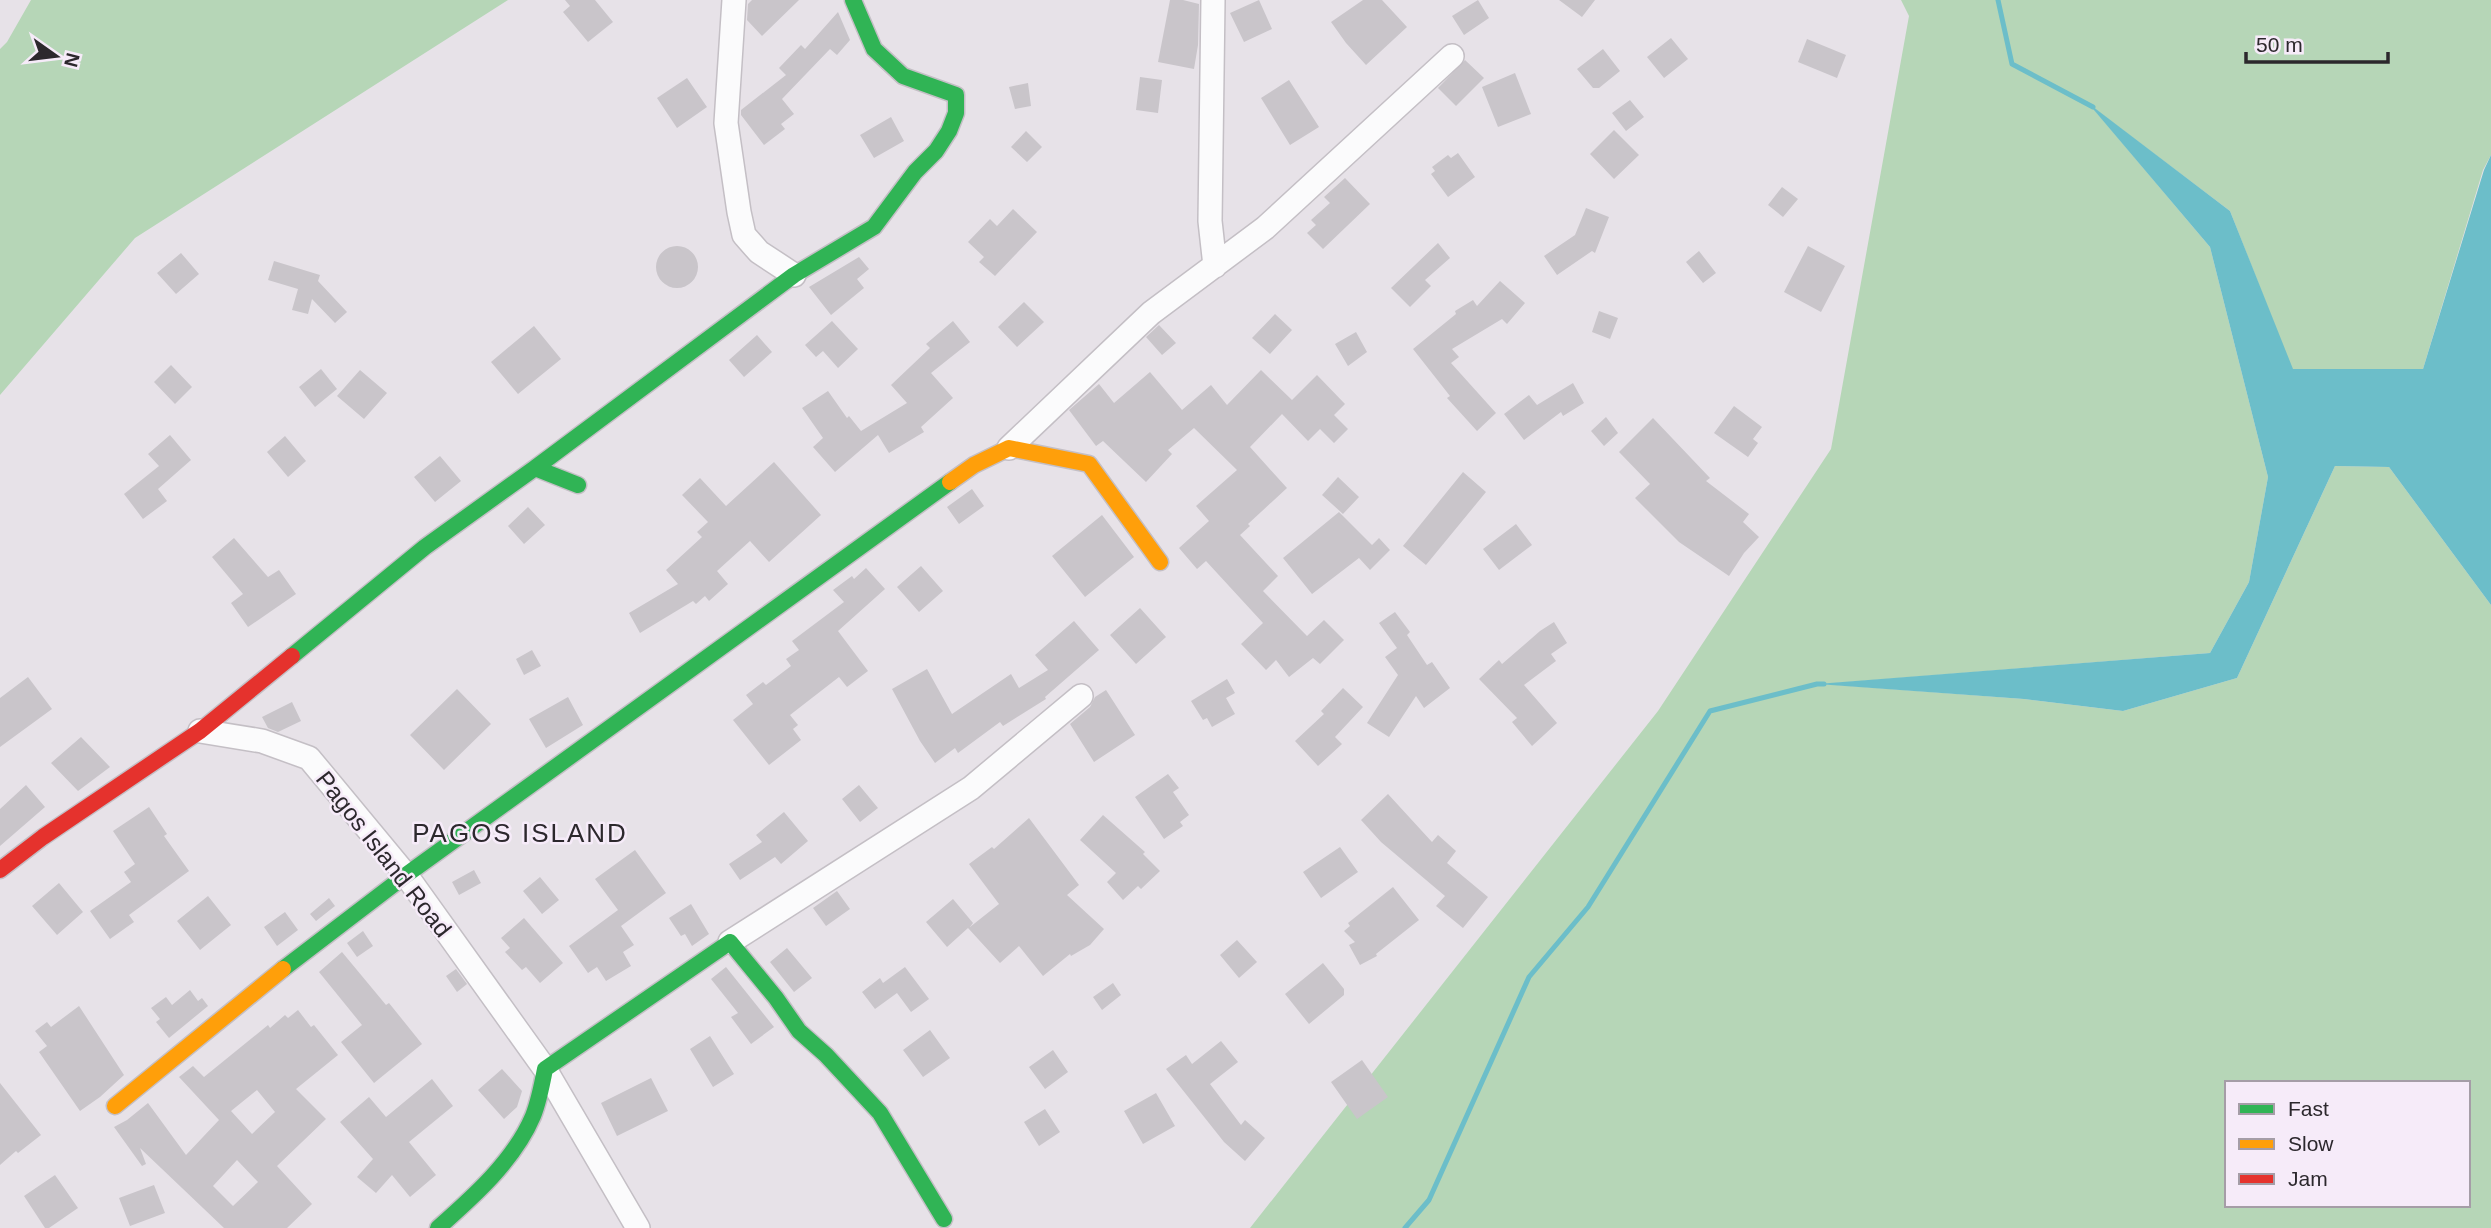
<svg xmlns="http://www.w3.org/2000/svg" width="2491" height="1228" viewBox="0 0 2491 1228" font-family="Arial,sans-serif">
<rect width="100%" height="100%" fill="#e7e2e8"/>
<path fill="#b6d6b7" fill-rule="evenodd" d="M31,0H508L135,238L0,395V49L7,42Z
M1901,0H2491V155L2483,170L2423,369H2292L2230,211L2091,106L2210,247L2268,477L2249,582L2210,653L1824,684L2024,699L2123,711L2237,678L2335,466L2389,467L2491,605V1228H1250L1658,711L1831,449L1909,16ZM2227,1083H2468V1205H2227Z"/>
<path fill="#6cbec9" d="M2088,103L2230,211L2293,369H2423L2484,170L2491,155V605L2389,467L2335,466L2237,678L2123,711L2024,699L1817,684L2210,653L2249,582L2268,477L2210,247Z"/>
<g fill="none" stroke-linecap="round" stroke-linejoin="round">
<path stroke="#6cbec9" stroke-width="5" d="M1998,0L2012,64L2093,107
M1405,1228L1429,1200L1529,977L1588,907L1710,711L1817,684H1824"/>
</g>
<path fill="#c9c5ca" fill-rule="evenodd" d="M565,0H595L613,22L588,42L563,12L570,6Z
M752,0H799L762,36L747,20L748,4Z
M1170,0H1183L1199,4L1198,45L1194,69L1158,62Z
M1259,0L1272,29L1244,42L1230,13Z
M1363,0H1382L1407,27L1366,65L1346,43L1331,22Z
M1478,0L1489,18L1464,35L1452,16Z
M1559,0H1595L1582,17Z
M838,12L850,40L837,55L830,49L782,99L794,114L781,124L785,129L764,145L741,115V110L786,75L779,68L801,45L805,49Z
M1671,38L1688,59L1664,78L1647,57Z
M1807,39L1846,55L1837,78L1798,62Z
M1603,49L1620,71L1599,88H1593L1577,69Z
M1465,60L1484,78L1456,106L1438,88Z
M1515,73L1531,114L1498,127L1482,87Z
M1140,77L1162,80L1158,113L1136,110Z
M687,78L707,107L677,128L657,98Z
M1289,80L1319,127L1290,145L1261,98Z
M1028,83L1031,106L1015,109L1009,87Z
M1630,100L1644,117L1626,131L1612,113Z
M891,117L904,141L874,158L860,135Z
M1614,130L1639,155L1614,179L1590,154Z
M1026,131L1042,147L1027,162L1011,147Z
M1458,153L1475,177L1448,197L1431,174L1435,171L1432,167L1448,155L1451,158Z
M1345,178L1370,204L1323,249L1307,233L1316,225L1311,220L1330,203L1324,197Z
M1782,187L1798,199L1783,217L1768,205Z
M1586,208L1609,217L1595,253L1592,251L1557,275L1544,256L1575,235Z
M1013,209L1037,232L995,276L979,262L984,257L968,242L990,219L997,226Z
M1438,243L1450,258L1425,280L1431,286L1410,307L1391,288Z
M1808,246L1845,266L1821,312L1784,292Z
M656 267a21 21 0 1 1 42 0a21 21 0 1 1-42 0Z
M1699,251L1716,273L1703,283L1686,262Z
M181,253L199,274L176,294L157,273Z
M859,257L869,269L857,279L864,288L831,315L809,287Z
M274,261L320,275L318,281L347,312L335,323L312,299L308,314L292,310L298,289L268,280Z
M1500,281L1525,303L1507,324L1502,319L1452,349L1459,357L1451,363L1496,413L1477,431L1447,398L1450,396L1413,349L1456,314L1455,311L1473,300L1477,306Z
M1024,302L1044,322L1017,347L998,327Z
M1599,311L1618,318L1610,339L1592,332Z
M1275,314L1292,330L1270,354L1252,338Z
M832,321L858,349L838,368L823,351L816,357L805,345Z
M953,321L970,342L931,373L953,398L921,427L924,432L889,453L878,435L835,472L813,447L823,438L802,408L828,391L847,418L849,416L861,431L907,403L891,385L930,348L926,344Z
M1159,325L1176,343L1162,355L1146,337Z
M534,326L561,359L518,394L491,362Z
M1356,332L1367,352L1348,366L1335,344Z
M757,335L772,352L744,377L729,360Z
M171,365L192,387L175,404L154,382Z
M321,369L337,389L315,407L299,387Z
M360,370L387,393L364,419L337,396Z
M1261,370L1292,400L1317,375L1345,404L1334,415L1348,429L1334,443L1320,429L1308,441L1282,414L1250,447L1287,488L1248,524L1250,526L1240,535L1278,576L1263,591L1307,636L1324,620L1344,640L1320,664L1313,658L1289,677L1276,660L1266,670L1241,644L1263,623L1206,561L1197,569L1179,548L1209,521L1196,506L1237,470L1194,428L1168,450L1172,454L1146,482L1103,441L1096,446L1069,410L1099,384L1114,403L1150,372L1182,410L1211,385L1227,405Z
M1573,383L1584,403L1563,416L1561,412L1524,440L1504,414L1529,395L1537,405Z
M1734,406L1762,427L1753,439L1758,443L1748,457L1714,433Z
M1606,417L1618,433L1604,446L1591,431Z
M1653,418L1710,478L1706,481L1749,514L1743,522L1759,537L1744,553L1729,576L1679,542L1635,498L1650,484L1619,452Z
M170,435L191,460L158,489L167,501L143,519L124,494L159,466L148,454Z
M285,436L306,461L288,477L267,452Z
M440,456L461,481L435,502L414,477Z
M774,462L821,515L769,562L750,541L717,571L728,584L709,601L705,596L696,604L693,601L640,633L629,613L678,584L666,570L702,537L697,532L708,522L682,495L700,478L726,506Z
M1463,472L1486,492L1426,565L1403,546Z
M1338,477L1359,497L1343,514L1322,495Z
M972,489L984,506L959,524L947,507Z
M528,507L545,525L524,544L508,526Z
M1339,512L1372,545L1379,538L1390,550L1370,570L1359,558L1312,594L1283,558Z
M1102,515L1134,557L1085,597L1052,556Z
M1516,524L1532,545L1499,570L1483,549Z
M234,538L268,577L279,570L296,594L248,627L231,603L243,594L212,557Z
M921,566L943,591L919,612L897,587Z
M866,568L885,589L838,631L868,671L847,687L839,677L790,715L798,725L793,729L801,740L769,765L733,720L753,704L746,695L763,682L766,685L791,666L786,659L799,650L792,641L844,602L833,590L852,576L854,579Z
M1140,608L1166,637L1136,664L1110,635Z
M1395,612L1410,632L1407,635L1427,665L1432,662L1450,688L1424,708L1416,696L1389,737L1367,723L1398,675L1385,657L1397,648L1379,623Z
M1074,621L1099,650L1045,697L1046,699L1003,726L1000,722L958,753L955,748L935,763L920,741L892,689L927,669L952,714L1011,674L1019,688L1048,670L1035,655Z
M1554,622L1567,643L1551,654L1556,661L1524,685L1557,723L1532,746L1512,722L1517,718L1479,679L1499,660L1502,664L1540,631Z
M532,650L541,666L524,675L516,659Z
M28,677L52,709L0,747V698Z
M1227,679L1235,693L1226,698L1235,714L1212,727L1207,718L1203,720L1191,701Z
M1343,688L1363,707L1335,737L1342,744L1318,766L1295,741L1324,714L1321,711Z
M457,689L491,724L444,770L410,735Z
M1106,690L1135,735L1094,762L1070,724L1090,707L1095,697Z
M568,697L583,725L546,748L529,719Z
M292,702L301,721L278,732L268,728L262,717Z
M81,737L110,767L78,791L51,763Z
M1168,774L1179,788L1173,792L1189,815L1180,822L1183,826L1164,839L1135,797Z
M26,785L45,807L0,846V809Z
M859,785L878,808L860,822L842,799Z
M1388,794L1432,842L1438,835L1456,851L1447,863L1488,897L1463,928L1436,906L1445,896L1381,842L1361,820Z
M149,807L167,834L164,836L189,871L129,915L134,922L110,939L90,911L131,882L124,872L135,864L113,831Z
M784,812L808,841L781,864L775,857L740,880L729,864L762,842L756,835Z
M1103,815L1145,852L1143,854L1160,871L1141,889L1138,886L1123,900L1107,882L1116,873L1080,840Z
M1029,818L1079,885L1067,895L1104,929L1090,945L1071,956L1070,954L1043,976L1019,946L1000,963L968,928L947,947L926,922L953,899L973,923L970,927L999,904L969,864L992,847L994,849Z
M1340,847L1358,872L1321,898L1303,872Z
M635,850L666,893L621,926L634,945L623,952L631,966L606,981L597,967L588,973L569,946L618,910L595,879Z
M474,870L481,883L459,895L452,882Z
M540,877L559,900L542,914L523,891Z
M59,883L83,912L57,935L32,906Z
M1393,887L1419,920L1376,954L1377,956L1360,965L1349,945L1355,942L1344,931L1350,926L1348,923Z
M837,891L850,909L826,926L813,908Z
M208,896L231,925L200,950L177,921Z
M329,898L335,906L316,921L310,914Z
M691,904L709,934L692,946L685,934L681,936L669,918Z
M285,912L298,930L277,946L264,927Z
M524,918L563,963L540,983L526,967L522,970L505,952L510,948L501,938Z
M363,931L373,946L357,957L347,943Z
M1237,940L1257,962L1239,978L1220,955Z
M787,948L812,978L794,992L770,962Z
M342,952L386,1005L389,1003L422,1044L374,1083L341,1042L362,1025L319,972Z
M1323,963L1344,989V995L1309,1024L1285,994Z
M726,967L774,1027L751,1044L731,1017L738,1013L711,979Z
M905,967L929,999L911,1012L897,993L875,1009L862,992L880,978L883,983Z
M456,969L467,984L457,992L446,976Z
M1113,983L1121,995L1102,1010L1093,997Z
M190,990L198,1001L202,998L208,1006L169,1038L156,1022L160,1019L151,1008L166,997L172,1005Z
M79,1006L124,1075L100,1097L80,1111L39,1052L47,1046L35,1031L47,1022L51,1027Z
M298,1010L311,1027L314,1025L338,1055L296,1089L326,1119L277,1166L312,1204L287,1228H224L140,1148L146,1164L142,1166L114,1127L127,1120L148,1103L186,1155L219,1120L179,1077L193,1066L204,1077L268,1025L270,1028L285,1015L288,1018ZM257,1090L275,1112L252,1134L231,1111ZM237,1160L258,1182L233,1206L213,1186Z
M930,1030L950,1058L923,1077L903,1050Z
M710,1036L734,1074L713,1087L690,1049Z
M1221,1041L1238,1062L1210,1084L1241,1125L1245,1120L1265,1138L1245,1161L1224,1142L1166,1069L1186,1055L1192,1064Z
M1053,1050L1068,1072L1045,1089L1029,1067Z
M1362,1060L1388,1097L1357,1119L1331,1082Z
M502,1069L522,1091L517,1107L504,1119L478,1090Z
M651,1078L668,1111L617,1136L601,1103Z
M432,1079L453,1106L409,1142L436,1175L410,1197L392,1175L376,1193L357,1177L373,1159L340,1122L369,1097L386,1117Z
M0,1083L41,1135L18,1153L16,1151L0,1165Z
M1156,1093L1175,1126L1143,1144L1124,1111Z
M1045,1109L1060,1132L1039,1146L1024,1122Z
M55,1175L78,1208L49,1228H45L24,1196Z
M154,1185L165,1213L130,1226L119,1198Z"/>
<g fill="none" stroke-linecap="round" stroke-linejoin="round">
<defs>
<path id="street" d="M734,0L726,123L739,212L744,235L759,252L794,275
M1213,0L1210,221L1215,266
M1009,448L1151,313L1265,228L1452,56
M200,731L262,741L309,758L406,875L545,1069L638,1228
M730,942L971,788L1081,696"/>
<path id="fast" d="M535,468L794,275L874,227L915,172L936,151L949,131L956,113V95L903,76L874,49L853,0
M292,656L425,547L535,468L578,485
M283,969L406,875L950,482
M438,1228C473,1197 514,1161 533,1116C539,1101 542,1085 545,1069L730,942L776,998L799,1031L826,1055L880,1113L944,1219"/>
<path id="slow" d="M950,482L974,465L1009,448L1089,464L1160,562
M115,1106L283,969"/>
<path id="jam" d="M0,870L43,837L200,731L292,656"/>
</defs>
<use href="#street" stroke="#c4bfc5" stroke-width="26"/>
<use href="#fast" stroke="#c4bfc5" stroke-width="19"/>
<use href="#slow" stroke="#c4bfc5" stroke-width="19"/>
<use href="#jam" stroke="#c4bfc5" stroke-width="19"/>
<use href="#street" stroke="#fbfbfc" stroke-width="23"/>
<use href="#fast" stroke="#30b455" stroke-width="16"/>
<use href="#slow" stroke="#ff9f0a" stroke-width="16"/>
<use href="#jam" stroke="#e5322d" stroke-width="16"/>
</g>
<g text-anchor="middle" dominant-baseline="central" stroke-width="5" stroke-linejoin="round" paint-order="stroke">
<g font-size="24" fill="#2c282d" stroke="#f6ebf9">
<text transform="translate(384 854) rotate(52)">Pagos Island Road</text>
</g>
<g font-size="26" letter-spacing="2" fill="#2c282d" stroke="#f6ebf9">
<text x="520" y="833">PAGOS ISLAND</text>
</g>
</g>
<rect x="2225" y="1081" width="245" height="126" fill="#f6ebf9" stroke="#a59da7" stroke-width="2"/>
<rect x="2239" y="1104" width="35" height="10" fill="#30b455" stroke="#a59da7" stroke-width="2"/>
<text x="2288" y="1116" font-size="21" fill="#2c282d">Fast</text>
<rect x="2239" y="1139" width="35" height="10" fill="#ff9f0a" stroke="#a59da7" stroke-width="2"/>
<text x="2288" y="1151" font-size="21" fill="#2c282d">Slow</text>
<rect x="2239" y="1174" width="35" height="10" fill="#e5322d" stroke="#a59da7" stroke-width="2"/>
<text x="2288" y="1186" font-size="21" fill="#2c282d">Jam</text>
<g transform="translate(56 56) rotate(104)" stroke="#f6ebf9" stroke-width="5" paint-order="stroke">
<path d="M0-5L12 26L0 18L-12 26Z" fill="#2c282d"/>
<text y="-10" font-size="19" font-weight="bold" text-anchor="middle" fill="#2c282d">N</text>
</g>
<path d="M2246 52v10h142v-10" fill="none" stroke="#2c282d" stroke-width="3.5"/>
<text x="2256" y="52" font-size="21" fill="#2c282d" stroke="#f6ebf9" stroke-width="5" paint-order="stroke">50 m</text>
</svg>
